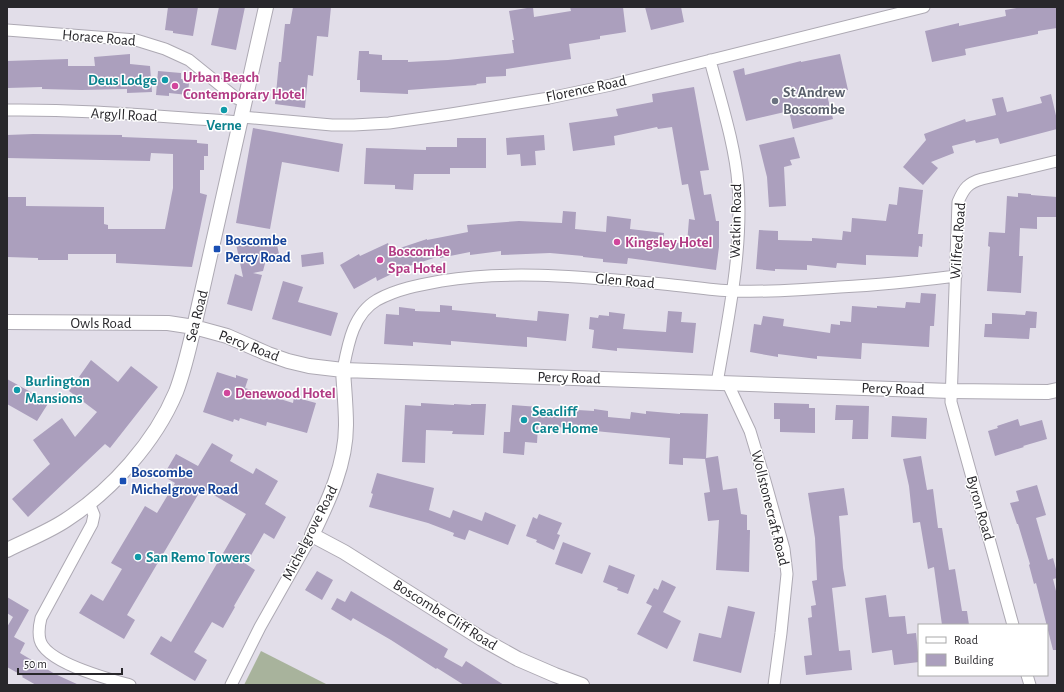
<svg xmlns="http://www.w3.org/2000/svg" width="1064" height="692" viewBox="0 0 1064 692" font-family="'Alegreya Sans',sans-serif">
<rect width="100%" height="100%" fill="#e2dee9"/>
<path fill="#a8b39c" d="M261,651L328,685H244Z"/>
<path fill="#ab9fbd" d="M168,7H198L193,36L173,33V31L165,30Z
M219,7H245L236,50L211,45Z
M293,7H331L328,37L317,36L313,76L308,75L305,108L275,104L279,62H281L285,24H290Z
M533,7L534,17L571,11L570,7H623L626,32L600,36V39L569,44L571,59L506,69V76L486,77V83L476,84L477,85L408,90V94L360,92V80H357L359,51H369V54L382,55V60H408V62L448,60L514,53L512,40H514L509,11Z
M645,7H681L684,22L651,30Z
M1023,7H1057V28L1038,31V34L965,49L966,55L932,62L925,31L959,23V26L1006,16L1005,10Z
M130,54V64L150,66L152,92L127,93V89L82,90L42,89V87L7,88V61L68,59V66H95L94,57Z
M840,54L848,90L827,95L833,119L793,129L789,111L746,121L733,71L744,68L745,75L801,61V62Z
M158,71L181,73V79H184L183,83H189L188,95L169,93V96L156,95Z
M694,87L709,170L700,171L704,195L711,194L716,221H719V247L716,270L628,258L627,264L603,262V259L583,257V256L550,253L501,255V251L470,255V252L440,258V256L400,269V270L377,281L376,277L354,289L340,265L359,254L360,256L388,243L391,251L427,239V240L468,232L467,225L519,221L562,223L563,211L576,212L575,229L606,232L607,216L631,219L630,229L664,233L663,241L687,244L689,219L695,220L688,184L682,185L672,127L658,129L657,127L614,136L615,145L573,151L569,123L618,116L616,109L653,102L652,94Z
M1051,94L1057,120V129L1000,144L998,138L976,143L975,140L952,146L954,153L931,162L938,168L923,185L903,167L926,140L924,134L965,119L966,122L996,115L992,99L1003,97L1007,112L1042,103L1040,97Z
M253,128L343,144L339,172L282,162L270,229L236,223Z
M33,134L122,135V137L197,140V143L208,144V156H204V170H200V193L207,195L192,267L116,263V254H68V260H38V258L7,257V197H26V206L104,207V224L108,225V229H165L173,188V154L151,153L150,161L7,158V135Z
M544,135L545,150L535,151L536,165L521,166L520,154L507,155L506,138Z
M794,137L800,158L790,160L792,165L784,167L786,206L769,207L767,177L759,145Z
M457,138H486V168H450V174H414L413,190L395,189V185L364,184L366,148L426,150V147H457Z
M899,187L923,190L918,234H923L922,247L919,246L918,257L866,255V265L837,263L836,268L807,265V270L775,269V271L756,269L759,230L778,231V240L812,241V238L842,240L843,231L851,232L852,218L886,221L889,204L897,205Z
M1018,193L1031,194V195L1057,197V217H1037V229L1020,228L1019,256H1023L1021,293L987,291L990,247L988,246L989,232L1005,233L1007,196L1018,197Z
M275,236L279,254L267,256L263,271L253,273L262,275L252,311L227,304L235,274L243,277L236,244Z
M323,252L324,264L302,267L301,255Z
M283,281L303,287L298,302L338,313L331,336L272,319Z
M921,293L936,294L934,326H930L929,347L862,343L861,359L817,356V359L778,354V357L750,352L754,324L761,325L763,316L784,319L783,326L830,333L831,324L840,325V321L851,322L852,306L877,308V306L905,308L906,302L920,303Z
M440,305L452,306V310L496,314V317L537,321L538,311L569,314L566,341L527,337V347L451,341V345L413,342V346L384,344L386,314L399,315V307L415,309V311L440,312Z
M668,311L682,312L681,322L696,323L693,353L617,348V351L592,348L594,330L589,329L590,317L598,318L599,315L609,316V312L625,314L623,329L666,332Z
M1026,311L1037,312L1036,328H1030L1029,339L984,337L985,324H992V313L1025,315Z
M91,360L118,382L131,366L158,387L110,448L105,444L28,517L12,499L50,464L33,440L62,418L75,437L97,412L69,391Z
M217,372L236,378V375L248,379L245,388L293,403L294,397L316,403L307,433L267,422L266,426L240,418L239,421L234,419L233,422L203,412Z
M7,379L49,402L37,421L7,404Z
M421,403L454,405V404L471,405V404H486L484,435L452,434L453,431L426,430L425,463L402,462L405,405L421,406Z
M774,403L809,404V408H815V433L780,432V419H774Z
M512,405L539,407V410L562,411V409L594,411V409L608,411V417L630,419L631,412L646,414V411L680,414V413L708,414L706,458L718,456L723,490L737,488L741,514L747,515V530H750L749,572L716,570L719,520L708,521L704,493L710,492L705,459L683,458V465L669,464L670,438L605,432L587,430V429L538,426L537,443L525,442L524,455L503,453L504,432H510Z
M836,405L869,406L868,439H852L853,420H835Z
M892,416L927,418L926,439L891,437Z
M1018,419L1020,426L1042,420L1047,439L1023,446L1024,447L995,456L988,431L998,428L997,426Z
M212,443L233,455L230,461L253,474L256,468L278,481L265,504L286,517L274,539L264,533L246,564L255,570L234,606L235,607L223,628L212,622L194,652L207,660L195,681L150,654L161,636L171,642L246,514L202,488L127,615L135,620L124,639L79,613L91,594L103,601L122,569L111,563L145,506L157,513L175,483L163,476L176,454L198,466Z
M921,456L927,490L933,489L938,528H942L949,570L955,569L962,611H967L969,625H942L934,567L928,569L920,522L913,523L909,486L903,459Z
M377,473L434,488L429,510L450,518L453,510L482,521L485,512L516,525L508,545L469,530L465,540L453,536L454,533L428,523L369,507L373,494L371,493Z
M1037,485L1046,515L1036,518L1048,560L1053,558L1057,573V578L1053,579L1057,595V650H1053L1036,583L1034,584L1029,565L1030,564L1018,524H1017L1010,503L1019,501L1016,491Z
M844,488L848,515L839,516L843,568L846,586L832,588L839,651L850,650L852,670L806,675L804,656L812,655L808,618L812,617L811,606L816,605L812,581L817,580L815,538L808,493Z
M539,514L562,523L557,534L560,535L554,550L536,542L537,540L526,536L533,517L537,519Z
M563,542L591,553L582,574L555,564Z
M609,565L635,575L628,594L617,590L618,588L603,582Z
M317,571L333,580L322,600L305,590Z
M662,580L676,587L663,612L681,621L667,649L637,634L652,606L646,603L654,588L658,590Z
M351,591L448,649L444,657L462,667L466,661L504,685H464L437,668L436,669L391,640L353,618L351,621L331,609L337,598L345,602Z
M886,595L889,617L905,616L907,634L916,633L919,662L894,665L892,650L872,653L865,598Z
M7,597L29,610L14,637L25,643L20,653L55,674L79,685H36L22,677L23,676L7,667V627L13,617L7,613Z
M728,606L755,612L741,673L693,661L699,633L721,638Z"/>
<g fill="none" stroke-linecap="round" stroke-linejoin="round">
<defs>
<path id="minor" d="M7,30L136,40L165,49L189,60L236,98L245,101
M710,60C720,99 735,144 738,184C743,250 728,319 717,383
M7,110C84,109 164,117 241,122
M242,117L332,125H354L389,123L451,114L549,98L611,85L924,7
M343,370C348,344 353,314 377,300C397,289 419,285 441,281C514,269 590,278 663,284C686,286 710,290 733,291C769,292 804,290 840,287C879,285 917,281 956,276
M728,384L750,431L765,481L784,549L787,574L781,633L774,685
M89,503L94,515L92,524L41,618C39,626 38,632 40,640C46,663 109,679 130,685
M1013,625L951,402L958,202C964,188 968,183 982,179L1057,161
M1027,675L1030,685
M231,685L260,627L312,535"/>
<path id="tertiary" d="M7,322L168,323L194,327L227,336L268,354L288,361L309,366L343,370L951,391L1048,392L1057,390
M343,370C344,388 346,406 346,425C346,464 329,500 312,535L344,552L482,639L518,659L555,675L582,685
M7,550C27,540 48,532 66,520C112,490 155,442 176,392C184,371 189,349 194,327L266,7"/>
</defs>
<use href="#minor" stroke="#ada9b3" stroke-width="13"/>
<use href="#tertiary" stroke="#ada9b3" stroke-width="16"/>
<use href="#minor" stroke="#fff" stroke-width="11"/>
<use href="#tertiary" stroke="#fff" stroke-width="14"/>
</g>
<g fill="#0f9aa8" stroke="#fff" stroke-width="1.5">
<circle cx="165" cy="80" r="4"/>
<circle cx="224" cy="110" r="4"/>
<circle cx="17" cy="390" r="4"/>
<circle cx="524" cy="420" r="4"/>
<circle cx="138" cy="557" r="4"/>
</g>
<g fill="#d1479c" stroke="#fff" stroke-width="1.5">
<circle cx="175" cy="86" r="4"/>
<circle cx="617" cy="242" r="4"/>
<circle cx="380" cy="260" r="4"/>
<circle cx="227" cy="393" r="4"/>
</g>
<circle fill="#6b7280" stroke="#fff" stroke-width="1.5" cx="775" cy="101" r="4"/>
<g fill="#1a4fb4" stroke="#fff" stroke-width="1.5">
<rect x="213" y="245" width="8" height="8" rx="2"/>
<rect x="119" y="477" width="8" height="8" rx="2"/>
</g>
<g text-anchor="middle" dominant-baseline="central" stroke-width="3" stroke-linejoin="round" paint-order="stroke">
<g font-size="15" fill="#28272b" stroke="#fff">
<text transform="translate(99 38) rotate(5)">Horace Road</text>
<text transform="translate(586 89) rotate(-12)">Florence Road</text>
<text transform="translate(124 115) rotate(3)">Argyll Road</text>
<text transform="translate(736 221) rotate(-89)">Watkin Road</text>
<text transform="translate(958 241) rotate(-86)">Wilfred Road</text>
<text transform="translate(625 281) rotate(5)">Glen Road</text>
<text transform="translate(197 316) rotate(-76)">Sea Road</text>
<text x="101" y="323">Owls Road</text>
<text transform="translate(249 346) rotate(21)">Percy Road</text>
<text transform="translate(569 378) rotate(2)">Percy Road</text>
<text transform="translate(893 389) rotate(2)">Percy Road</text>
<text transform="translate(770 508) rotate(76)">Wollstonecraft Road</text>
<text transform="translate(980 508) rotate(74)">Byron Road</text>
<text transform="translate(310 533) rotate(-63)">Michelgrove Road</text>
<text transform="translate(445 615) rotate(32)">Boscombe Cliff Road</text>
</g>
<g font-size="15" font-weight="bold" fill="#b23c85" stroke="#fff" text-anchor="start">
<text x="183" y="77">Urban Beach<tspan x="183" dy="17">Contemporary Hotel</tspan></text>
<text x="625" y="242">Kingsley Hotel</text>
<text x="388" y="251">Boscombe<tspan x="388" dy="17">Spa Hotel</tspan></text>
<text x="235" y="393">Denewood Hotel</text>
</g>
<g font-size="15" font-weight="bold" fill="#0d838f" stroke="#fff" text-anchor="start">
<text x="157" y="80" text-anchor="end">Deus Lodge</text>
<text x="224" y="125" text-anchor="middle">Verne</text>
<text x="25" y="381">Burlington<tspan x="25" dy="17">Mansions</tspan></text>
<text x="532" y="411">Seacliff<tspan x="532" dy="17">Care Home</tspan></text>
<text x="146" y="557">San Remo Towers</text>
</g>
<g font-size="15" font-weight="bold" fill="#5b616d" stroke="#fff" text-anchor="start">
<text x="783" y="92">St Andrew<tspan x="783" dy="17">Boscombe</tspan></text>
</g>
<g font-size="15" font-weight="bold" fill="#164399" stroke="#fff" text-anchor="start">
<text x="225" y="240">Boscombe<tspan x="225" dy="17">Percy Road</tspan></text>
<text x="131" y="472">Boscombe<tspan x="131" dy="17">Michelgrove Road</tspan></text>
</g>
</g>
<rect width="1064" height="692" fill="none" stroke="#28272b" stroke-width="16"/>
<rect x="918" y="624" width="130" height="52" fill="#ffffff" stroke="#a9a9aa"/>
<rect x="926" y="637" width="20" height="6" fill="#ffffff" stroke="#a9a9aa"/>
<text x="954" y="644" font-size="12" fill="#28272b">Road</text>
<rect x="926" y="654" width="20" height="12" fill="#ab9fbd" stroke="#a9a9aa"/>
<text x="954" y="664" font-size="12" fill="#28272b">Building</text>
<path d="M18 668v6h104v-6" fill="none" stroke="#28272b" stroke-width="2"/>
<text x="24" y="668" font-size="12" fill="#28272b" stroke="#ffffff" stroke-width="3" paint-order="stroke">50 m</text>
</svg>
